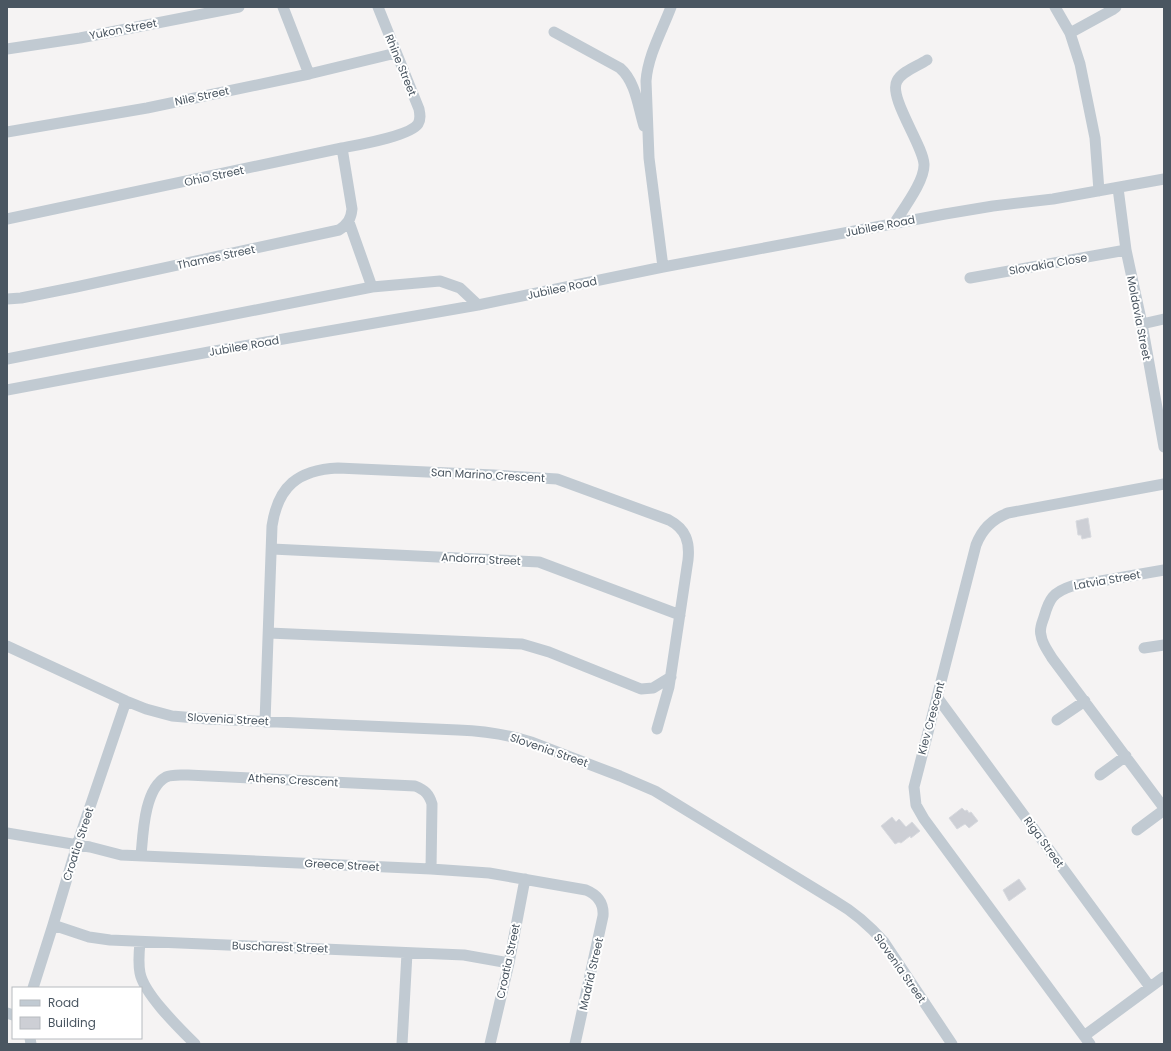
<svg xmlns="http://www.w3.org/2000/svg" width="1171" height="1051" viewBox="0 0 1171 1051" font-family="Poppins,sans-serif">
<rect width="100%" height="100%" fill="#f5f3f3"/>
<path fill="#cdcfd5" stroke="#d7d9de" d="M1088,518L1091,537L1082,539L1081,535H1078L1076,521Z
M962,808L965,811L967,810L969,813L971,812L978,821L969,828L965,824L957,829L949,818Z
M892,817L896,822L899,819L906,827L912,822L920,831L911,838L910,836L901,843L899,842L895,844L881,826Z
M1019,879L1026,889L1009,901L1003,890Z"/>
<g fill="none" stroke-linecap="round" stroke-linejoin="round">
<path stroke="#c1cad2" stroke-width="11" d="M283,7L309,74
M1055,7L1070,33L1080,64L1095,138L1099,191
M554,32L620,68C636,82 638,107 644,126
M1070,33L1112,10L1116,7
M7,49L80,38L239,7
M7,132L147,108L309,74L396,53
M1118,188L1126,250L1142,324L1164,447
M7,219L342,148C357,145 410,136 418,124C421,119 420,114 419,109L378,7
M349,222L372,287
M894,224C903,209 925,181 924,164C923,145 888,97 897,81C902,71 918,66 927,60
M663,267L649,158L646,81C648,55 662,31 671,7
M970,278L1126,250
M7,299L21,298L76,287L339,230C348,224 351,219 352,209L342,148
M1142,324L1164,319
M7,359L372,287L440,281L460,288L478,305
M7,390L209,352L478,305L663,267L945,214L993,206L1053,199L1164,179
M272,549L539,562L680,615
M1164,570L1072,586C1053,592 1049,599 1044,617C1042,623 1039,629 1041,635C1042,644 1048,651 1052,658L1164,808
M269,633L522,644L549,652L641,689L653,688L671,677
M7,646L126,701L146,709L172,716L208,719L458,730C483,731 507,734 531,742L620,776L655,791L835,901C854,912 869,925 884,942L952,1044
M1144,648L1164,645
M937,697L1150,987
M1057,720L1085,701
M265,722L272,526C278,486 298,470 338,468L494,475L557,479L669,520C686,529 690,542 688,560L669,687L657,729
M1100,775L1126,756
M1137,830L1164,810
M7,833L90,847L121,855L431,869L489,873L586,890C598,895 604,903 603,916L575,1044
M141,856C143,834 144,789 166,777C172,774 181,775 188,775L415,786C425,790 429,794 432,804L431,869
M53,925L89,937L110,940L464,955L509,963
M140,942C139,952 138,963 140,973C144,994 179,1028 195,1044
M33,988L53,925L77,845L126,701
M7,1013L13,1015
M1084,1036L1164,977
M30,1038L31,1044
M402,1044L407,953
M490,1044L509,963L525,879
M1090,1044L924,819L916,805L914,787L976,545C982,529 992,519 1008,513L1164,484"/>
</g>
<g text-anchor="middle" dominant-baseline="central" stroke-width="4" stroke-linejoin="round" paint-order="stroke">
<g font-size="11" fill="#4a5661" stroke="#fff">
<text transform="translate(123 29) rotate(-11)">Yukon Street</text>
<text transform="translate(401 65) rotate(68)">Rhine Street</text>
<text transform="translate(202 96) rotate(-12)">Nile Street</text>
<text transform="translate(214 176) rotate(-12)">Ohio Street</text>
<text transform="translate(880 226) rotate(-11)">Jubilee Road</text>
<text transform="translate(216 257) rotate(-12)">Thames Street</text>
<text transform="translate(1048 264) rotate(-10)">Slovakia Close</text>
<text transform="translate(562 288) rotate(-12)">Jubilee Road</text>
<text transform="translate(1139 318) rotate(79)">Moldavia Street</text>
<text transform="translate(244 346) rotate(-10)">Jubilee Road</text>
<text transform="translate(488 475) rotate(3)">San Marino Crescent</text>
<text transform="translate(481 559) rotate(3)">Andorra Street</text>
<text transform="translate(1107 580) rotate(-10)">Latvia Street</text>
<text transform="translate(931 718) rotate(-75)">Kiev Crescent</text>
<text transform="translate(228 719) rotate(3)">Slovenia Street</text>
<text transform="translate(549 750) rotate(19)">Slovenia Street</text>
<text transform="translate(293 780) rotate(3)">Athens Crescent</text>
<text transform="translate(1044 842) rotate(54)">Riga Street</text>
<text transform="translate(78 844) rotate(-72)">Croatia Street</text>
<text transform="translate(342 865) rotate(3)">Greece Street</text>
<text transform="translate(280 947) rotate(2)">Buscharest Street</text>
<text transform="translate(508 961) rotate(-78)">Croatia Street</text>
<text transform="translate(900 968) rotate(55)">Slovenia Street</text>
<text transform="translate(591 974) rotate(-77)">Madrid Street</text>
</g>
</g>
<rect width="1171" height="1051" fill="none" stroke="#4a5661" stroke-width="16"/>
<rect x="12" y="987" width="130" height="52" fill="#ffffff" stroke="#b7bbc0"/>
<rect x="20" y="1000" width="20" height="6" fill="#c1cad2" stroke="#b7bbc0"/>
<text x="48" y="1007" font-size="12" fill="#4a5661">Road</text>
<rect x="20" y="1017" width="20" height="12" fill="#cdcfd5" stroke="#b7bbc0"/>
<text x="48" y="1027" font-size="12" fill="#4a5661">Building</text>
</svg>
